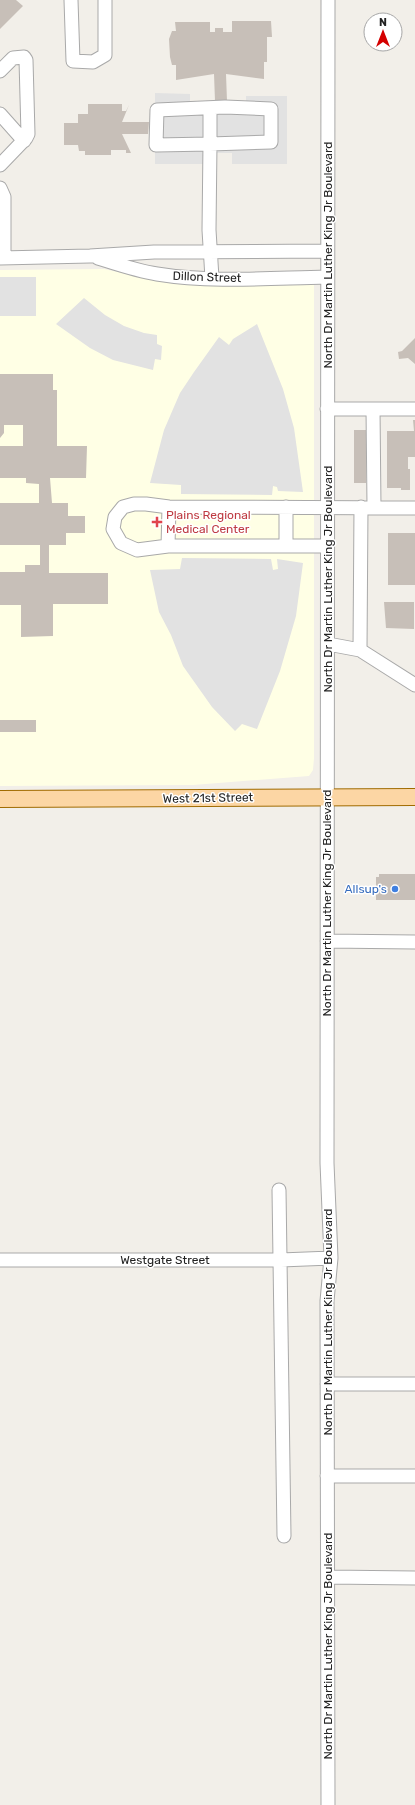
<svg xmlns="http://www.w3.org/2000/svg" width="415" height="1805" viewBox="0 0 415 1805" font-family="Rubik,sans-serif">
<rect width="100%" height="100%" fill="#f2efe9"/>
<path fill="#ffffe5" d="M104,269L168,283L208,286L314,285V758L313,770L309,776L193,785L0,786V270Z"/>
<path fill="#e2e2e2" d="M155,93L190,94V105H246V96H287V164H232V153H206V164H155Z
M0,277H36V316H0Z
M84,298L105,315L124,326L144,333L157,335V344L162,346L161,360L155,359L153,370L113,360L90,348L56,324Z
M257,324L283,389L294,428L303,492L278,491L277,487L273,486L272,495L181,494V485L150,483L164,430L180,393L194,372L219,337L229,345L233,339Z
M182,558L271,559L273,570L278,569L277,559L303,563L296,616L280,671L257,729L242,724L235,731L212,707L183,666L171,635L159,612L150,570L180,569Z"/>
<path fill="#c7bfb8" d="M0,0H16L23,6L0,29Z
M232,21H271L272,37H267V62H264V79L226,74L227,101H215L214,74L176,80V65H172L170,57L169,39L172,31H176L175,22H210V32H215V28H223V32H232Z
M88,104H122V111H126L129,105L122,122H149L148,134H122L131,153H126V150H111V155H85V151H79L78,145H64V123H78V114H88Z
M415,338V364L408,358L399,359L398,352L402,351Z
M0,374H53V390H57V446H87L86,478H50L52,503H68V516H85V533H66V545H49V573H108V604H53V636L21,637V605H0V572H25V565H40V545H0V503H39V484L26,483V478H0V446H23V425H4V433L0,438Z
M413,420H415V457H408V469H410V490H401V488H387V431H414Z
M354,430H366V483H354Z
M388,533H415V585H388Z
M384,602H414V629L386,628Z
M0,720H36V732H0Z
M379,874H415V900H376V877H379Z"/>
<g fill="none" stroke-linecap="round" stroke-linejoin="round">
<defs>
<path id="minor" d="M71,0L73,61L93,62L105,55V0
M0,71L13,58L24,57L26,60L28,134L26,138L0,165
M210,108V144L271,142V109L225,107L157,110L156,145L210,144L209,230L212,278
M0,114L24,141
M0,188L4,197V258
M0,258L90,256L154,252L327,251
M98,258C117,264 137,271 157,274C212,283 271,278 327,277
M327,409H415
M373,409L374,507
M286,507V546
M168,546L169,507
M326,546H168L137,550L121,543L113,529L115,517L123,507L134,504H146L169,507L415,508
M328,644L360,650L415,685
M360,650L361,507
M327,941L415,942
M279,1190L284,1536
M0,1260H281L331,1258
M327,1384H415
M327,1476H415
M328,1577L415,1578
M328,1805L327,1301L331,1258L327,1163L328,0"/>
<path id="major" d="M0,799L415,797"/>
</defs>
<use href="#minor" stroke="#a9a9a9" stroke-width="15"/>
<use href="#major" stroke="#a06b00" stroke-width="18"/>
<use href="#minor" stroke="#fff" stroke-width="13"/>
<use href="#major" stroke="#fcd6a4" stroke-width="16"/>
</g>
<path fill="#e0444e" stroke="#fff" stroke-width="1.5" d="M155 516h4v4h4v4h-4v4h-4v-4h-4v-4h4z"/>
<circle fill="#3f7fe0" stroke="#fff" stroke-width="1.5" cx="395" cy="889" r="4"/>
<g text-anchor="middle" dominant-baseline="central" stroke-width="3" stroke-linejoin="round" paint-order="stroke">
<g font-size="12" fill="#222" stroke="#fff">
<text transform="translate(328 255) rotate(-90)">North Dr Martin Luther King Jr Boulevard</text>
<text transform="translate(207 277) rotate(2)">Dillon Street</text>
<text transform="translate(328 579) rotate(-90)">North Dr Martin Luther King Jr Boulevard</text>
<text transform="translate(208 798) rotate(-1)">West 21st Street</text>
<text transform="translate(327 903) rotate(-90)">North Dr Martin Luther King Jr Boulevard</text>
<text x="165" y="1260">Westgate Street</text>
<text transform="translate(328 1322) rotate(-90)">North Dr Martin Luther King Jr Boulevard</text>
<text transform="translate(328 1646) rotate(-90)">North Dr Martin Luther King Jr Boulevard</text>
</g>
<g font-size="12" fill="#be3a42" stroke="#fff" text-anchor="start">
<text x="166" y="515">Plains Regional<tspan x="166" dy="14">Medical Center</tspan></text>
</g>
<g font-size="12" fill="#366cbe" stroke="#fff" text-anchor="end">
<text x="387" y="889">Allsup's</text>
</g>
</g>
<g transform="translate(383 32)"><circle r="19" fill="#ffffff" stroke="#a7a7a7"/>
<path d="M0-3L7 15L0 10L-7 15Z" fill="#d40000"/>
<text y="-6" font-size="11" font-weight="bold" text-anchor="middle" fill="#222222">N</text>
</g>
</svg>
